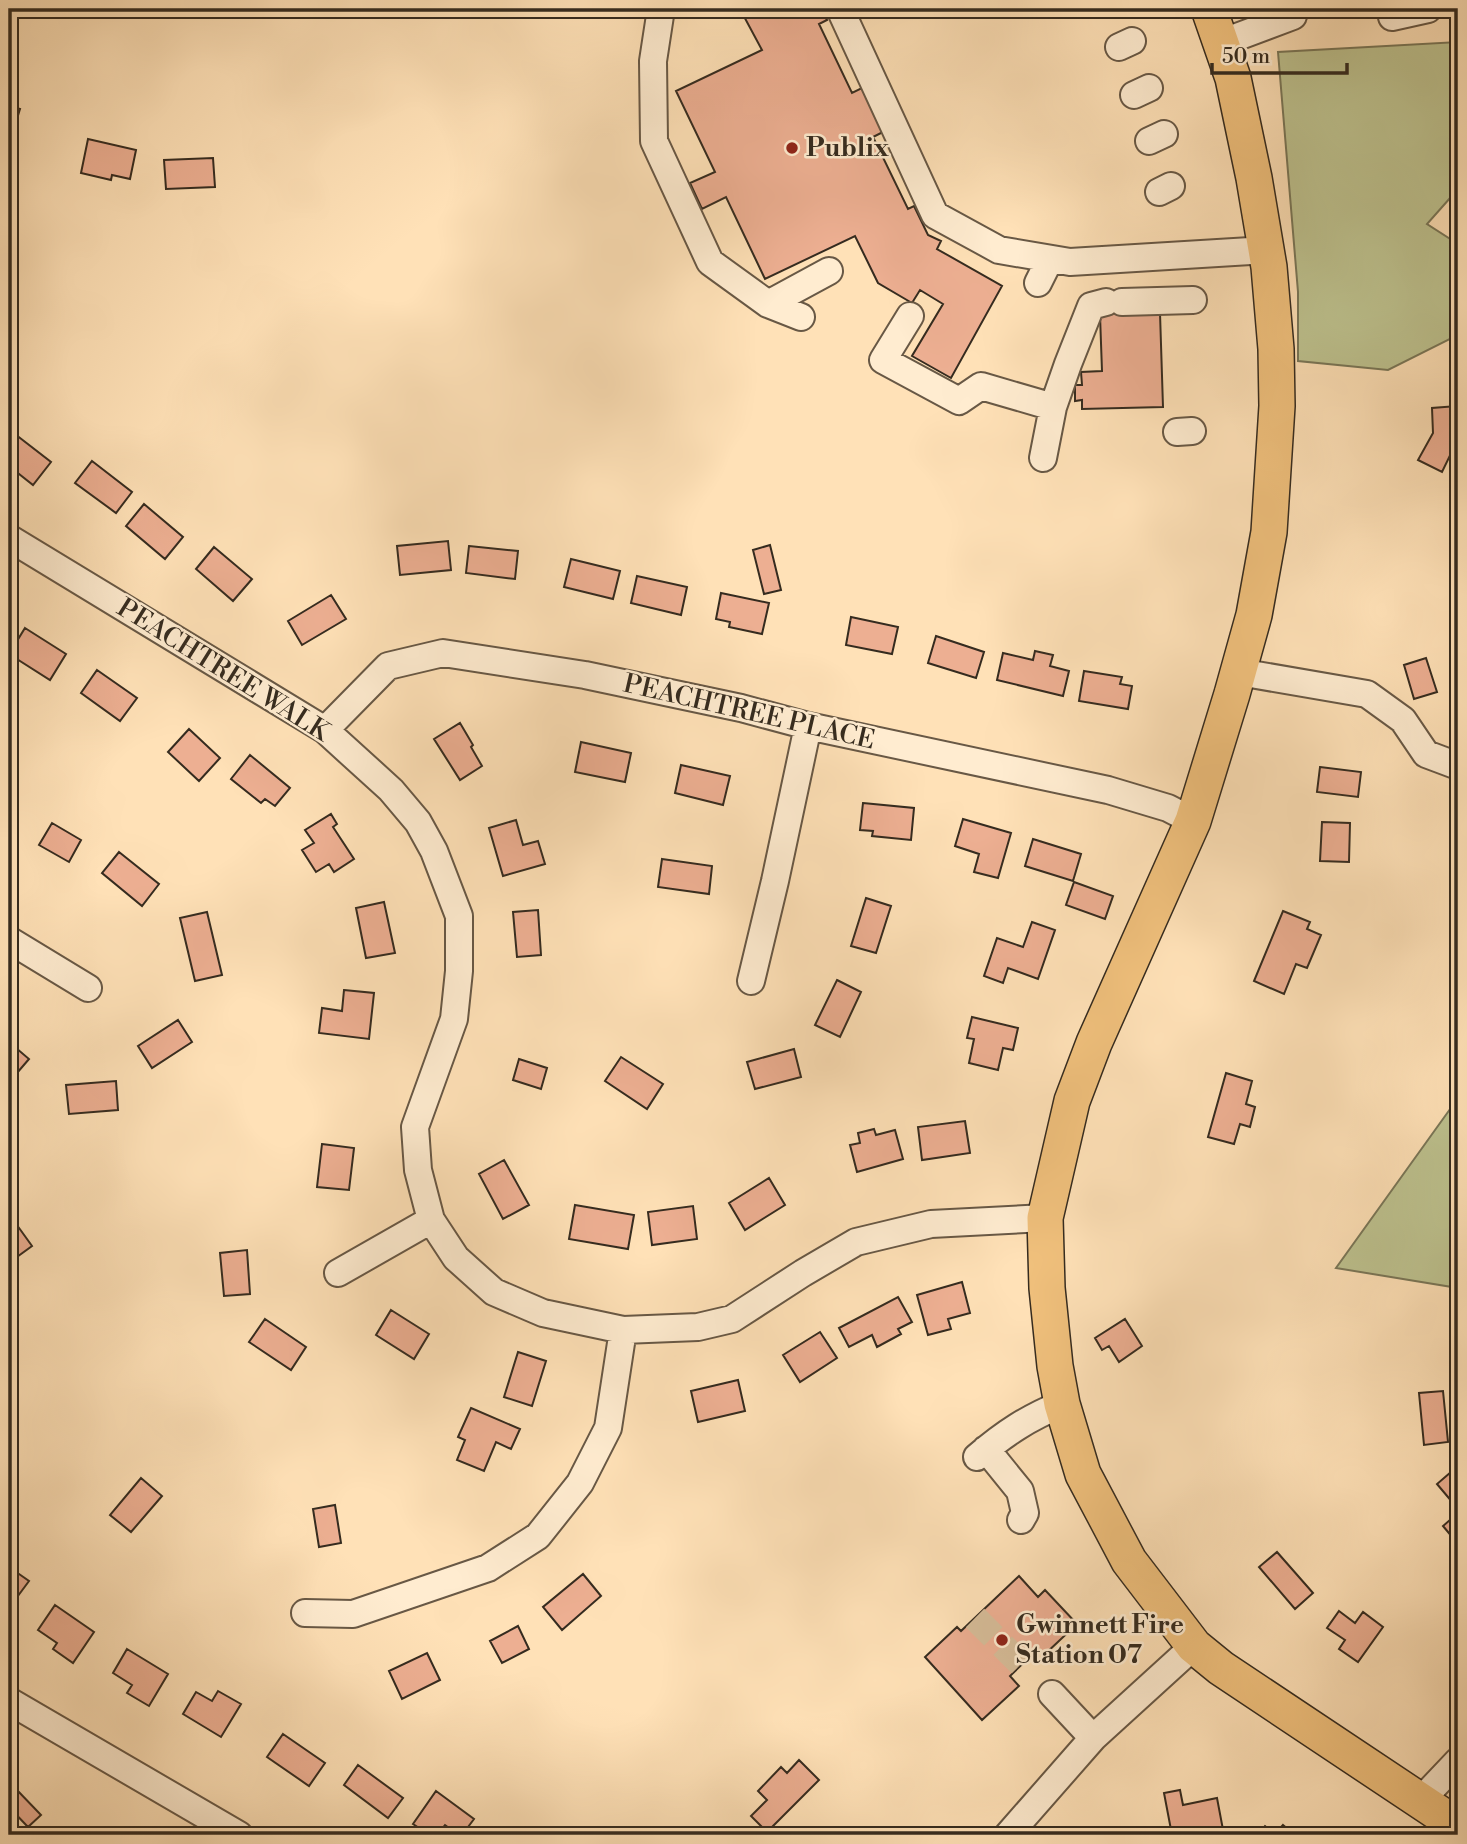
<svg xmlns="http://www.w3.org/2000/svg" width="1467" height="1844" viewBox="0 0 1467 1844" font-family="'Libre Bodoni',serif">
<rect width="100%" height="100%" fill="#ffe1b7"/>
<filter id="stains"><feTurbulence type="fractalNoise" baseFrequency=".00286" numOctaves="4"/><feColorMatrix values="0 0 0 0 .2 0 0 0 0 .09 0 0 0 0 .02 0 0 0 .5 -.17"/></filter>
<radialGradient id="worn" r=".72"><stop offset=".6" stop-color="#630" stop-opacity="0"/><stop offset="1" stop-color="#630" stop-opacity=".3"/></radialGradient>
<path fill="#bec390" stroke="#7a7758" stroke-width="2" d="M1458,42V189L1427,224L1458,244V335L1388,370L1298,361V292L1278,52Z
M1458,1098V1288L1336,1268Z"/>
<path fill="#edaf92" stroke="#352b1f" stroke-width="2" d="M740,9H822L827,20L819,24L852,93L868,85L889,129L873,137L908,209L914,206L928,235L941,241L937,249L1002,286L951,378L912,356L943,304L920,290L912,303L878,283L855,236L765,279L726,197L702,209L690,183L715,172L676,91L762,50Z
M9,106L20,109L9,145Z
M88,139L136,150L130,179L112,175L111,180L81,173Z
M213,158L215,187L166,189L164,160Z
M1106,291H1122L1160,313L1163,407L1082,409V400L1075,401V385H1082L1081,372L1102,371L1100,315Z
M1457,406L1458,439L1442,472L1418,460L1433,433L1432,408Z
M11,431L51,462L33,485L9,466V433Z
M92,461L132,492L116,513L75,483Z
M144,504L183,537L165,559L126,526Z
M448,541L451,570L400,575L397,546Z
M770,545L781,590L764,594L753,550Z
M469,546L518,551L515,579L466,573Z
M214,547L252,579L233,601L196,569Z
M571,559L620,571L613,599L564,587Z
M637,576L687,587L681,615L631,603Z
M721,593L769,603L762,634L729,627L730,622L716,619Z
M331,595L346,619L302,645L288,621Z
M851,617L898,627L892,654L846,645Z
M25,628L66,654L50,680L9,654Z
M936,636L984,652L976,678L928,663Z
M1035,651L1053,655L1050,666L1069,671L1063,696L997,680L1003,653L1033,660Z
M1426,658L1437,692L1414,699L1404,665Z
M97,670L137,698L120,721L81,693Z
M1084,671L1122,677L1120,684L1132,686L1128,709L1079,701Z
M460,723L473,745L471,747L482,766L460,780L434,739Z
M189,729L220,758L199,781L168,752Z
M581,742L631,753L625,782L575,772Z
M250,755L290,788L275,806L265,799L261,803L231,779Z
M681,765L730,776L723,805L675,793Z
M1320,767L1361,772L1358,797L1317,792Z
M863,803L914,808L911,840L872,836L873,831L860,830Z
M1451,807H1458V835H1451Z
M331,814L337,824L333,827L354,859L334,872L329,864L316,872L302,850L314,843L305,830Z
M963,819L1011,833L998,878L974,872L979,854L955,846Z
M516,820L523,845L538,841L545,864L503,876L489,828Z
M1322,822L1350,823L1349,862L1320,861Z
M52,823L81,840L69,862L39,845Z
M1033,839L1081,854L1073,881L1025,866Z
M119,852L159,884L142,906L102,873Z
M662,859L712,866L709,894L658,887Z
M1074,882L1113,896L1105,919L1066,905Z
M866,898L891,906L876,953L851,946Z
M384,902L395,953L366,958L356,908Z
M538,910L541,955L517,957L513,912Z
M1283,911L1310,922L1307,929L1321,935L1307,968L1296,964L1284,994L1254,981Z
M207,912L222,975L195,981L180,918Z
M1032,922L1055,930L1038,979L1008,968L1003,983L984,976L997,938L1023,947Z
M837,980L861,992L840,1037L815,1025Z
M344,990L374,993L369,1039L319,1033L322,1008L342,1011Z
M972,1017L1018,1028L1013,1050L1003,1048L998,1070L969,1063L974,1039L967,1038Z
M178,1020L192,1042L152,1068L138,1046Z
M9,1042L29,1059L11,1080L9,1078Z
M794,1049L801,1077L755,1089L747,1062Z
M621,1057L663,1084L647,1109L605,1081Z
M519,1059L547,1068L541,1089L513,1080Z
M1226,1073L1252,1081L1246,1104L1255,1107L1250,1127L1240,1124L1234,1144L1208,1137Z
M116,1081L118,1110L69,1114L66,1085Z
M965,1121L970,1153L922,1160L918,1127Z
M874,1129L876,1135L895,1130L903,1159L857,1172L850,1145L860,1143L858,1133Z
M322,1144L354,1148L349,1190L317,1187Z
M504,1160L529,1205L503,1219L479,1174Z
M769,1178L785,1205L745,1230L729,1203Z
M575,1205L634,1215L628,1249L569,1239Z
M693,1206L697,1239L652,1245L648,1212Z
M9,1214L32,1246L10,1262L9,1260Z
M247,1250L250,1294L224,1296L220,1253Z
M962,1282L970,1313L948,1319L951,1329L928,1335L917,1295Z
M898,1297L912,1322L898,1329L901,1334L877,1347L872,1335L849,1347L839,1328Z
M391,1310L429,1334L414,1359L376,1335Z
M265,1319L306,1347L291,1370L249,1342Z
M1125,1319L1142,1346L1119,1362L1109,1346L1102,1350L1095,1338Z
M820,1332L837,1358L800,1382L783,1355Z
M518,1352L546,1361L532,1406L504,1397Z
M738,1380L745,1411L698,1422L691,1391Z
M1443,1391L1448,1442L1424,1445L1419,1393Z
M471,1408L520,1429L511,1449L496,1442L484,1471L457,1460L465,1440L458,1437Z
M1458,1466V1509L1437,1484Z
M141,1478L162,1496L131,1532L110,1515Z
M335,1505L341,1543L319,1547L313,1509Z
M1458,1513V1544L1443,1526Z
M1277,1552L1313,1593L1295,1609L1259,1567Z
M9,1567L29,1581L9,1608Z
M583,1574L601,1596L562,1630L543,1607Z
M1019,1576L1038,1597L1045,1590L1077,1624L1044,1655L1038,1649L1010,1676L1019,1686L982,1720L925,1657L957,1627L961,1631Z
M55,1605L94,1632L73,1663L53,1649L57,1643L38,1630Z
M1339,1611L1355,1623L1363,1612L1383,1627L1358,1662L1339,1649L1345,1640L1327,1628Z
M518,1626L529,1649L502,1663L490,1641Z
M127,1649L168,1674L149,1706L127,1693L132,1685L113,1673Z
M427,1653L440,1680L402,1699L389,1671Z
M218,1691L241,1704L221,1737L183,1714L196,1692L212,1701Z
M283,1734L325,1763L309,1786L267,1757Z
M799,1760L819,1780L767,1832L751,1816L767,1800L758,1791L781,1767L787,1773Z
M358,1765L403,1798L388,1818L344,1785Z
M16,1789L41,1815L28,1827L9,1807V1796Z
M1180,1790L1183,1805L1217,1798L1224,1835H1184L1183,1833L1172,1835L1164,1793Z
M436,1791L474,1819L462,1835H459L445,1825L437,1835H430L413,1824Z
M1283,1825L1295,1835H1257L1265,1826L1275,1834Z"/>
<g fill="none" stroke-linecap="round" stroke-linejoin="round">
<path stroke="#d7bd99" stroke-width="26" stroke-dasharray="26 13" stroke-linecap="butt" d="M975,1618L1022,1665"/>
<defs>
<path id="minor" d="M661,9L653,61L654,141L710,262L768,304L801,317
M840,9L935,215L999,250L1070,262L1267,250
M1392,17L1428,9
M1221,43L1293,16L1291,9
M1119,47L1132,41
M1134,95L1149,88
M1149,141L1164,134
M1159,192L1171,186
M1038,283L1050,259
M1122,302L1193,300
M768,304L829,271
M910,316L883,360L959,401L981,386L1053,407
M1177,432L1192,431
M1043,458L1053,407L1068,364L1091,306L1106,302
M9,538L325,730L391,790L418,822L434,851L459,916V971L454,1019L415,1127L418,1170L431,1220L456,1258L494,1292L543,1313L623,1330L698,1327L732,1319L803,1273L856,1242L931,1224L1045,1218
M1239,672L1367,694L1403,720L1426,754L1458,766
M325,730L388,666L443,653L585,675L741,708L808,726L1108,790L1168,808L1193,821
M9,940L88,988
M751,981L775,881L808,726
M338,1273L431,1220
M986,1449L1020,1491L1025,1513L1021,1520
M977,1457C1005,1433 1028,1418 1062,1404
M305,1613L353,1614L488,1568L538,1536L580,1483L608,1428L623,1330
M1052,1694L1093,1738
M9,1701L239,1835
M1421,1800L1458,1761
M1008,1835L1093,1738L1194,1646"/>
<path id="major" d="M1209,9L1233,78L1254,178L1269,267L1276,349L1277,406L1269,532L1254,615L1232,694L1193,821L1094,1043L1072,1101L1045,1218L1047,1288L1055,1366L1062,1404L1083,1474L1129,1561L1194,1646L1221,1668L1458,1826"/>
</defs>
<use href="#minor" stroke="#685845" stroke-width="30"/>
<use href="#major" stroke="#352b1f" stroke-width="38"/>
<use href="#minor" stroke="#ffecd0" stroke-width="26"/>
<use href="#major" stroke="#f0c07c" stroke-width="35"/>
</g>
<g fill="#8f2418" stroke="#ffecd0" stroke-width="2.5">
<circle cx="792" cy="148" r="7"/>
<circle cx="1002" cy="1640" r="7"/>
</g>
<g text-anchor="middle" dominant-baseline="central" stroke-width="5" stroke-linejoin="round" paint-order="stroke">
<g font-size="26" font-weight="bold" fill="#352b1f" stroke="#ffecd0" text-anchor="start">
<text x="806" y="148">Publix</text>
<text x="1016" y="1625">Gwinnett Fire<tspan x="1016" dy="30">Station 07</tspan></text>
</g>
<g font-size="26" fill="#352b1f" stroke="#ffecd0">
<text transform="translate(223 670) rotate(32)">PEACHTREE WALK</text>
<text transform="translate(749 712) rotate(13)">PEACHTREE PLACE</text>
</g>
</g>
<rect width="1467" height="1844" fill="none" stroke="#ffe1b7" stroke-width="35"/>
<rect x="10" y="10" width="1446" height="1823" fill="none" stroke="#352b1f" stroke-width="3.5"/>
<rect x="18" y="18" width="1432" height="1809" fill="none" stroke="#352b1f" stroke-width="2"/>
<path d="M1212 63v10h135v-10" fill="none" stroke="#352b1f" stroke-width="3.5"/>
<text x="1222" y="63" font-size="21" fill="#352b1f" stroke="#ffecd0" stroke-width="5" paint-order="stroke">50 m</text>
<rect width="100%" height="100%" filter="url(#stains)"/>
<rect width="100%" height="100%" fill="url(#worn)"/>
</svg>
